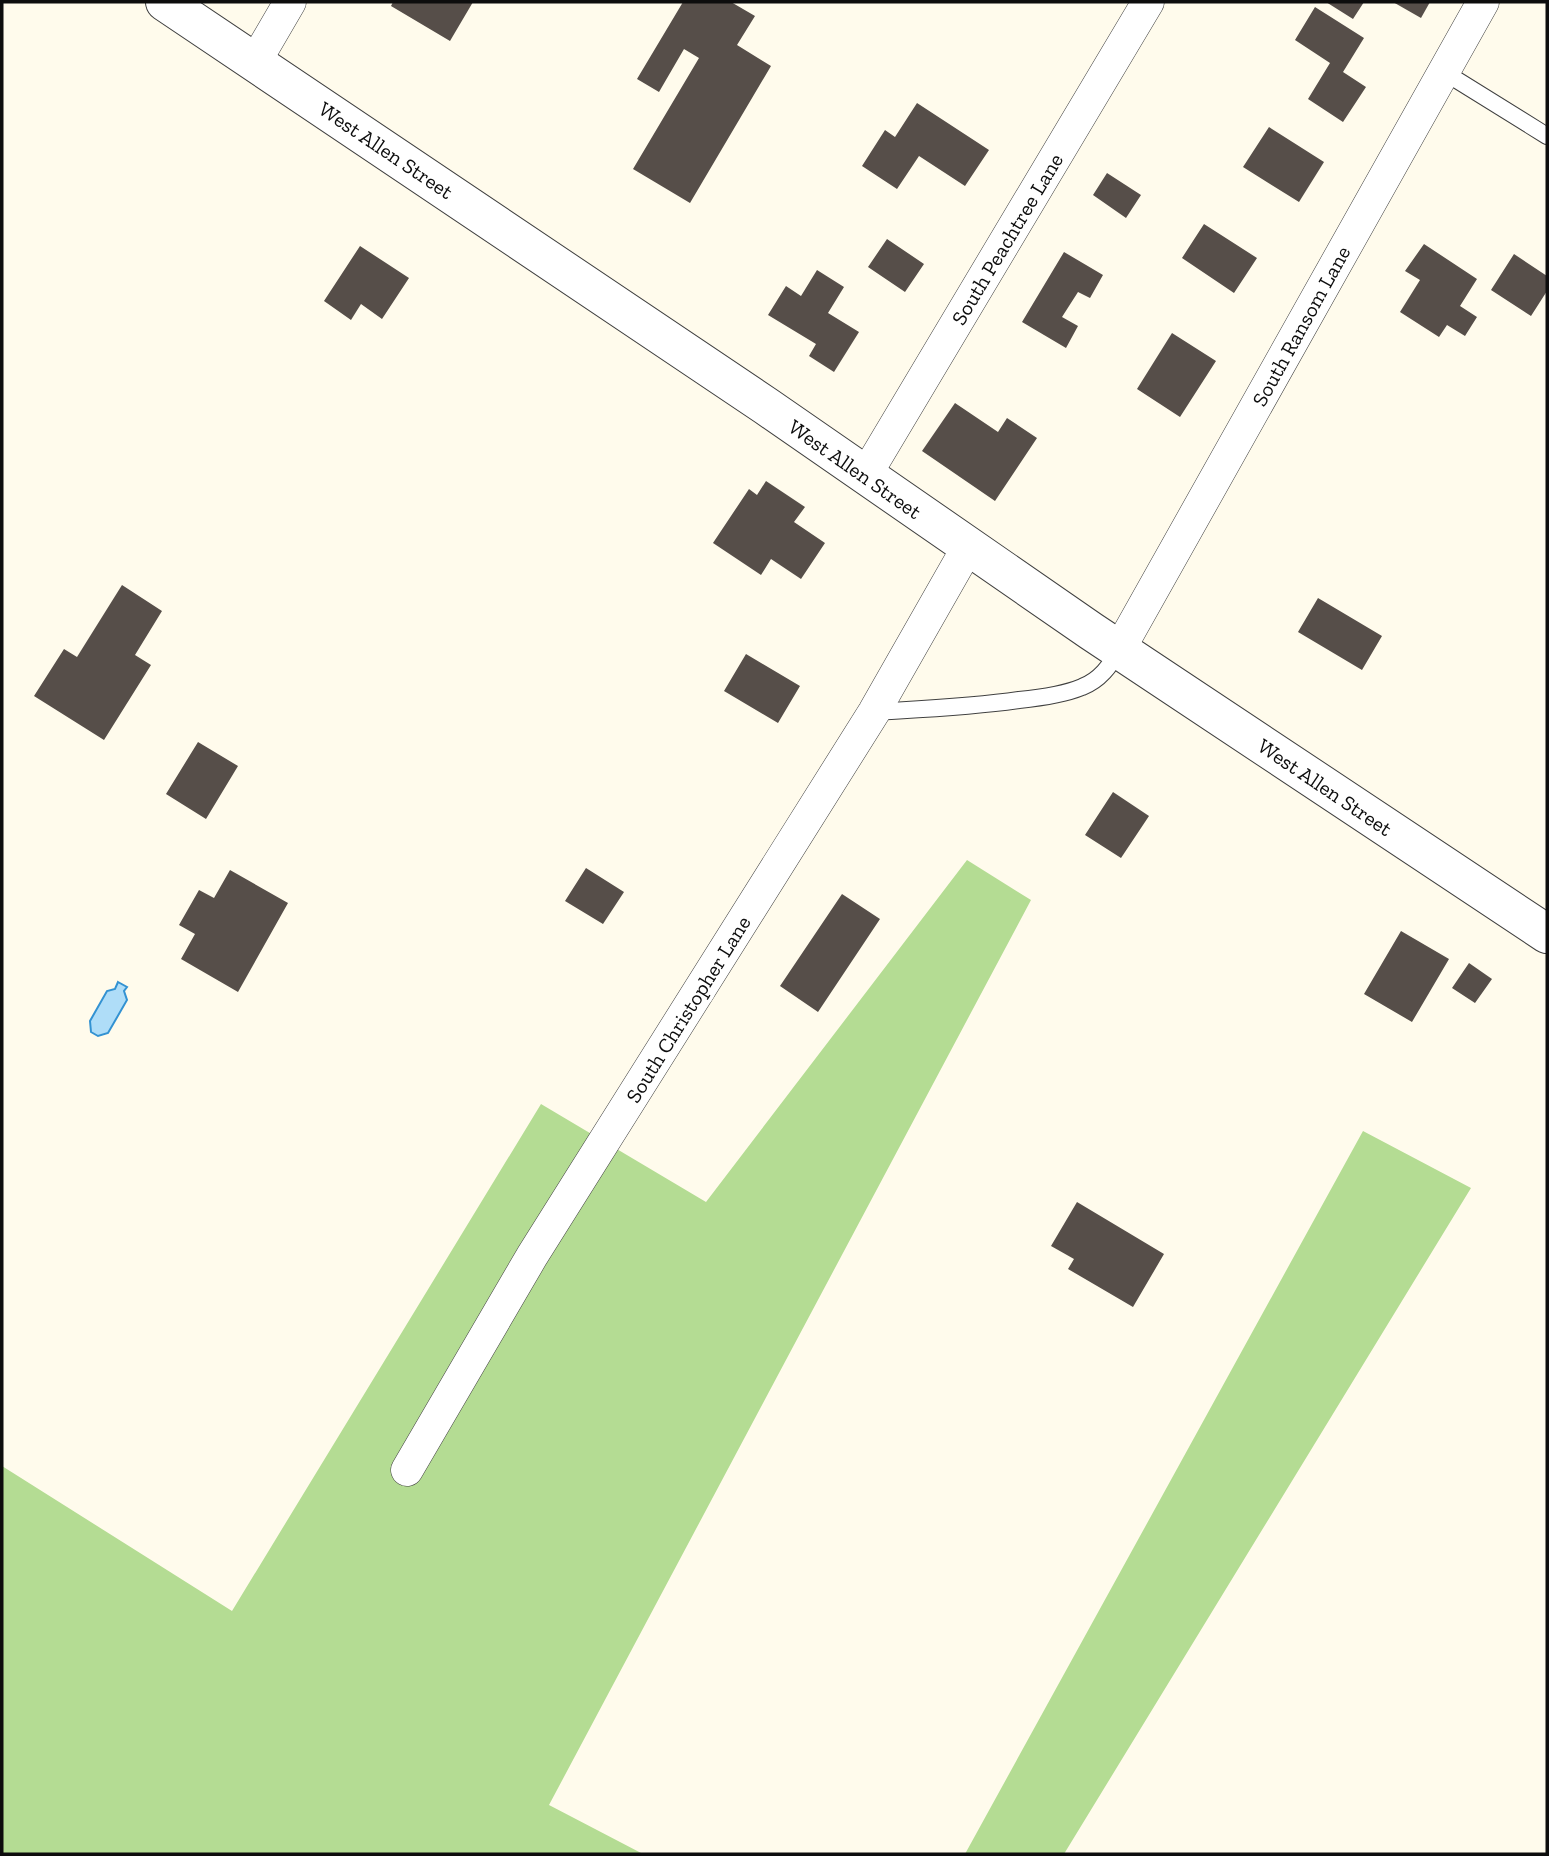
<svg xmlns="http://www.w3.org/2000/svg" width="1549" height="1856" viewBox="0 0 1549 1856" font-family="'Zilla Slab',serif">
<rect width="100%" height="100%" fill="#fffbec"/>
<path fill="#b4dc93" d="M967,860L1031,900L549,1805L643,1854H2V1466L232,1611L541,1104L706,1202Z
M1363,1131L1471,1188L1064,1854H965Z"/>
<path fill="#afddf8" stroke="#3392d2" stroke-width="2" d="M118,982L127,987L124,991L127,1000L108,1033L98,1036L91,1032L90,1021L107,991L115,989Z"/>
<path fill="#564e49" d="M393,2H473L450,41L391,6Z
M683,2H731L755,16L737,45L771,66L690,203L633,169L699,58L684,49L659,92L637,79Z
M1326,2H1364L1353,19Z
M1393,2H1430L1421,18Z
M1315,7L1364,38L1343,72L1366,87L1343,122L1308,99L1330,63L1295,40Z
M917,103L989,150L965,186L919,156L897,189L862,166L885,130L895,137Z
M1269,127L1324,162L1299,202L1243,167Z
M1107,173L1141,195L1126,218L1093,195Z
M1204,224L1257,258L1234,293L1182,258Z
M887,239L924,264L905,292L868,267Z
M1424,244L1477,279L1460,306L1477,317L1465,336L1447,325L1439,337L1400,312L1420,280L1405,271Z
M360,246L409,278L382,319L361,304L351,320L324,301Z
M1064,252L1103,275L1090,298L1078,292L1062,317L1078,326L1066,348L1022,322Z
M1514,254L1547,276V291L1531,316L1491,290Z
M817,270L844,287L828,313L859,332L834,372L809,356L816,344L768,315L786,286L801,296Z
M1172,333L1216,361L1180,417L1137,389Z
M955,403L998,432L1007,418L1037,438L995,501L922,451Z
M766,481L805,507L794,522L825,543L801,579L771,559L761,575L713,543L749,489L757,495Z
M122,585L162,611L135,655L151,665L104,740L34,696L64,649L77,657Z
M1318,598L1382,636L1362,670L1298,632Z
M746,654L800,686L778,723L724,691Z
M198,742L238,766L206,819L166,794Z
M1113,792L1149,816L1121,858L1085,835Z
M586,868L624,892L603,924L565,901Z
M230,870L288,903L238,992L181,959L195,934L179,925L199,890L214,898Z
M842,894L880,919L818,1012L780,986Z
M1401,931L1449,959L1412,1022L1364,994Z
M1469,963L1492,979L1475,1003L1452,988Z
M1077,1202L1164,1254L1133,1307L1068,1269L1074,1259L1051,1246Z"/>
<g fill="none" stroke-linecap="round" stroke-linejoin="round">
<defs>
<path id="service" d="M1444,72L1547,136
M874,712C922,709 971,707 1019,700C1039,698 1063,695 1082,687C1100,680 1110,666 1119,650"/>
<path id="minor" d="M255,62L290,2
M865,476L1148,2
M1119,650L1483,2
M407,1470L532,1256L874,712L968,547"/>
<path id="tertiary" d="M165,2L766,406L1091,631L1547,934"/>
</defs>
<use href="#service" stroke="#404040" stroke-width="18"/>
<use href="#minor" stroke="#404040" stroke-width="33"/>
<use href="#tertiary" stroke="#404040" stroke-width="40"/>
<use href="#service" stroke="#fff" stroke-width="16"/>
<use href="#minor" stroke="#fff" stroke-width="32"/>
<use href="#tertiary" stroke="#fff" stroke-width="38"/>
</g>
<g text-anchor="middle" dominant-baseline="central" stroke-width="7" stroke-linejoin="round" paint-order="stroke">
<g font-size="21" fill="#0d0d0d" stroke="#fff">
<text transform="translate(386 150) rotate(34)">West Allen Street</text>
<text transform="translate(1007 239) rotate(-59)">South Peachtree Lane</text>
<text transform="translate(1301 326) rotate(-61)">South Ransom Lane</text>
<text transform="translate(855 469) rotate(35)">West Allen Street</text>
<text transform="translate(1325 787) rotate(34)">West Allen Street</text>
<text transform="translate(688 1009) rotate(-58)">South Christopher Lane</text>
</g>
</g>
<rect width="1549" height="1856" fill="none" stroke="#0d0d0d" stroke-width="7"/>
</svg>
